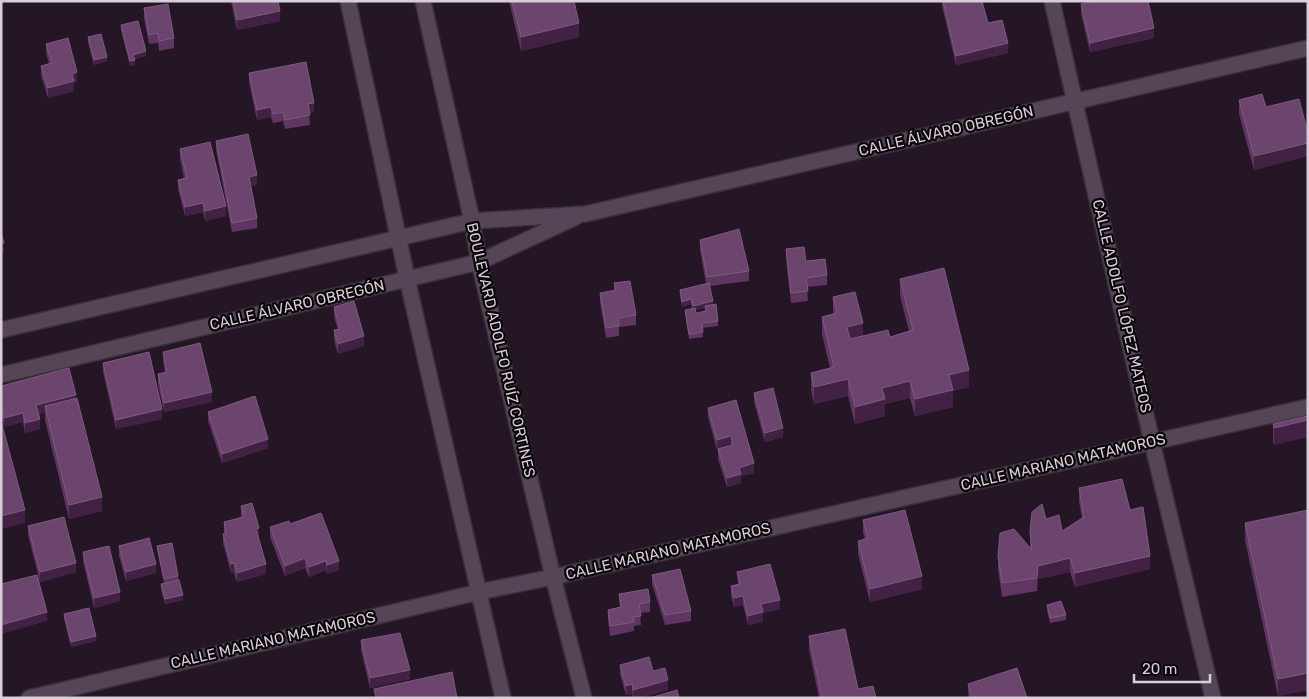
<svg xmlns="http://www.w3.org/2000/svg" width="1309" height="699" viewBox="0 0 1309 699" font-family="Rubik,sans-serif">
<rect width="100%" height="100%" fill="#241625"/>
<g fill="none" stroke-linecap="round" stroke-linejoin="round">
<defs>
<path id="minor" d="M348,1L407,278L503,698
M423,1L472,221L479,262L553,577L584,698
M1052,1L1152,442L1213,698
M1,330L472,221L585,214L1308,48
M1,375L479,262L576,217
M29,698L479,592L553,577L1308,407"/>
</defs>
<use href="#minor" stroke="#39303a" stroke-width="18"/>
<use href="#minor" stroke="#554556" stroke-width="15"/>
</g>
<path fill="#5f3562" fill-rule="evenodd" d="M231,1H278L280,21L237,30Z
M509,1H574L579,37L521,51Z
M942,1H982L988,23L1008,53L956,65L942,6Z
M1081,4L1154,38L1090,52L1081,14Z
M144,8L174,38V48L159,51L158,43L149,44L144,18Z
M121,25L146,56L134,59L135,65L130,66L121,30Z
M88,37L107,61L94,65L88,42Z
M46,44L77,82L74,83V91L48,98L41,75V66L49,64L46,53Z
M249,73L314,112L309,113L310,125L285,129L283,121L273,123L271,117L257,120L249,83Z
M1239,100L1266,107L1306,126L1308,125V156L1254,170L1239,114Z
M216,141L257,185L251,186L257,218V228L232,232L216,150Z
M180,149L226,216L205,221L203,212L185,216L178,189V180L184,178L180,159Z
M700,240L749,271V281L710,286L713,305L718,321V326L702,328L703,337L689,339L685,314V310L692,309L691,304L682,307L680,295V290L706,284L700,250ZM705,308V312L696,313L695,310Z
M786,249L806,261L827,275V285L807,287L808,301L791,303L786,259Z
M900,279L969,387L953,391V407L915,416L910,398L885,404V416L855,424L848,396L814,404L811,390V373L830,368L822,334V317L833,314V297L863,336L890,337L909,331L900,296Z
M614,283L636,315V325L619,327V336L606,338L600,302V293L614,290Z
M334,307L364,346L338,354L334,340V330L338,329L334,317Z
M163,352L212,402L164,412L158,384V374L165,372L163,361Z
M103,363L162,419L116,429L103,372Z
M1,386L76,398L102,511L69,519L45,420V413L39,414L40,429L25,433L23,422L4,427L1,417Z
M754,393L783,437L765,442L754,402Z
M708,408L754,463V473L741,476V483L727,487L718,459V449L723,448L717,450L708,417Z
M208,412L268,448L222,463L208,421Z
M1308,416L1274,445L1273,441V424Z
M1079,488L1130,510L1150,569L1075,587L1070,572L1038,579L1037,591L1002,597L998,569V556L1030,548V532L1046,519L1062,531L1082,519L1079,501Z
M241,506L259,537H258L266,574L237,582L234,573H231L223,543V534L224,533V522L241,517Z
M1308,510V690L1278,696L1245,540V523Z
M863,520L922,589L870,602L858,554V541L865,539L863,533Z
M290,524L339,570L327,574L326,570L309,577L305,568L285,576L270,537V527Z
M28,526L76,572L40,582L28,535Z
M119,546L156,573L126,581L119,556Z
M157,546L178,576L183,600L165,604L161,589V584L164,583L157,550Z
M83,552L120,601L94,608L83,561Z
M737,572L780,609L763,613V622L748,625L743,605L734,607L731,596V586L738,584Z
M652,575L691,611V621L665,625L652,584Z
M619,594L650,602V612L640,613L641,625L634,626V631L610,636L608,619V610L620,608Z
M1047,605L1066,615V620L1050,623L1047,610Z
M64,614L96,641L71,647L64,619Z
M809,636L858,689L876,698H819L809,650Z
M361,640L410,679L370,688L361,650Z
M620,665L653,671L668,690L639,698H633L632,694L626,695L620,674Z
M968,684L1027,698H969L968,693Z"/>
<path fill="#422144" d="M280,11V21L237,30V20Z
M579,23V37L521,51V37Z
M1154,28V38L1090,52V43Z
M1008,43V53L956,65V56Z
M146,51V56L133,60V55Z
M107,57V61L94,65V60Z
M135,60V65L130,66V61Z
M77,72V82L74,83V91L48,98V88L72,74Z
M314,103V112L308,114V104Z
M271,107V117L257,120V110Z
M1308,143V156L1254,170V156Z
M257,175V185L249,186V177Z
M203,203V212L185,216V207Z
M226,206V216L205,221V211Z
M4,243V253L1,254V244Z
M691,299V304L682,307V302Z
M713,301V306L693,311V306Z
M863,323V340L847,344V327Z
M364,336V346L338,354V344Z
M969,370V387L953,391V407L915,416V399L949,375Z
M848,379V396L814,404V387Z
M910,381V398L885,404V416L855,424V407L882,388Z
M212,392V402L164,412V403Z
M76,395V404L45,406V413L36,415V405Z
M162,409V419L116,429V420Z
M23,413V422L4,427V418Z
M40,419V429L25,433V423Z
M1308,420V437L1274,445V428Z
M783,428V437L765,442V433Z
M731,436V446L717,450V440Z
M268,439V448L222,463V454Z
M754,463V473L741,476V483L727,487V478L739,468Z
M102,497V511L69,519V505Z
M25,510V523L1,529V516Z
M259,528V537L256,538V529Z
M1150,556V569L1075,587V573Z
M305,558V568L285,576V566Z
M1070,558V572L1038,579L1037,591V578L1038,566Z
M326,561V570L309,577V567Z
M339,561V570L327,574V565Z
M76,563V572L40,582V572Z
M234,563V573H231V564Z
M156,564V573L126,581V572Z
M266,564V574L237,582V573Z
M922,576V589L870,602V589Z
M120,592V601L94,608V598Z
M183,595V600L165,604V599Z
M743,596V605L734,607V598Z
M780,600V609L763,613V622L748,625V616L761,604Z
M47,612V621L1,634V625Z
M96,636V641L71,647V642Z
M410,670V679L370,688V678Z
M1308,673V690L1278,696V679Z
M668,680V690L639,698H633V690Z
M632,684V694L626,695V686Z"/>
<path fill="#6c456e" stroke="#7d5a7f" d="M233,1H278L280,11L237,20Z
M512,1H574L579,23L521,37Z
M943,1H982L988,23L1002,20L1008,43L956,56Z
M1095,1H1148L1154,28L1090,43L1081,4Z
M168,4L174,38L159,41L158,33L149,35L144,8Z
M138,21L146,51L133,55L135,60L130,61L121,25Z
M101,34L107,57L94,60L88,37Z
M68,38L77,72L72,74L74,81L48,88L41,66L52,63L46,44Z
M306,62L314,103L308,104L310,115L285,120L283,112L273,114L271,107L257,110L249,73Z
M1262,94L1266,107L1299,99L1306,126L1308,125V143L1254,156L1239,100Z
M248,134L257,175L249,177L257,218L232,223L216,141Z
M210,142L226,206L205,211L203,203L185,207L178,180L187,178L180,149Z
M739,229L749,271L707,277L700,240Z
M1,232L4,243L1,244Z
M804,247L806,261L825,259L827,275L806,278L808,291L791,293L786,249Z
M944,268L969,370L949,375L953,390L915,399L910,381L882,388L885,399L855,407L848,379L814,387L811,373L834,367L822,317L837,313L833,297L855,292L863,323L847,327L850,339L888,330L890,337L913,330L900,279Z
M630,281L636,315L618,318L619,326L606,328L600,293L616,290L614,283Z
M709,283L713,301L693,306L691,299L682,302L680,290Z
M354,301L364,336L338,344L334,330L340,329L334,307Z
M716,304L718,321L702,323L703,332L689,334L685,310L695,308L696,313L706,311L705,306Z
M200,343L212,392L164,403L158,374L167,372L163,352Z
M149,352L162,409L116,420L103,363Z
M69,368L76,395L36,405L40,419L25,423L23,413L4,418L1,408V386Z
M773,388L783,428L765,433L754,393Z
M255,396L268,439L222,454L208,412Z
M77,398L102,497L69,505L45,406Z
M736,400L754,463L739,468L741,474L727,478L718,449L733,445L731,436L717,440L708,408Z
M1308,416V420L1274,428L1273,424Z
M1,421L25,510L1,516Z
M1122,479L1130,510L1143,507L1150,556L1075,573L1070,558L1038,566L1037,578L1002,583L998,556L1000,533L1014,529L1032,550L1030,532L1032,512L1042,504L1046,519L1059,515L1062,531L1084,517L1079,488Z
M252,503L259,528L256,529L266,564L237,573L234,563L231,564L223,534L226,533L224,522L244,517L241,506Z
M905,510L922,576L870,589L858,541L868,538L863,520Z
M1308,510V673L1278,679L1245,523Z
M321,513L339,561L327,565L326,561L309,567L305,558L285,566L270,527L289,521L290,524Z
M64,517L76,563L40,572L28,526Z
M149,538L156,564L126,572L119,546Z
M172,543L178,576L164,579L157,546Z
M109,546L120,592L94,598L83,552Z
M770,564L780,600L761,604L763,612L748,616L743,596L734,598L731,586L740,584L737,572Z
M680,569L691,611L665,615L652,575Z
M37,575L47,612L1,625V584Z
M179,580L183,595L165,599L161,584Z
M648,589L650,602L639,604L641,616L633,617L634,622L610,626L608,610L621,607L619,594Z
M1061,601L1066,615L1050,618L1047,605Z
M89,608L96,636L71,642L64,614Z
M845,629L858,689L873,686L876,698H822L809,636Z
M400,633L410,670L370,678L361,640Z
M649,657L653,671L665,668L668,680L633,690L632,684L626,686L620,665Z
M1017,668L1027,698H972L968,684Z
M452,672L457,698H376L374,689Z
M677,690L679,698H650Z"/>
<g text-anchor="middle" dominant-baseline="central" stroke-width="4.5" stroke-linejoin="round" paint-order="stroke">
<g font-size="15" fill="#d7ced7" stroke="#0a050a">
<text transform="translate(946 131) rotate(-13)">CALLE ÁLVARO OBREGÓN</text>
<text transform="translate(297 305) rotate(-13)">CALLE ÁLVARO OBREGÓN</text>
<text transform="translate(1122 306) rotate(77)">CALLE ADOLFO LÓPEZ MATEOS</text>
<text transform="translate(501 350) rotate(77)">BOULEVARD ADOLFO RUÍZ CORTINES</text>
<text transform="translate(1063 462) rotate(-13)">CALLE MARIANO MATAMOROS</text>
<text transform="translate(668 551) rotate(-13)">CALLE MARIANO MATAMOROS</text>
<text transform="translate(273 640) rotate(-13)">CALLE MARIANO MATAMOROS</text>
</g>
</g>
<rect width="1309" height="699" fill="none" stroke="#d7ced7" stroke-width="5"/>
<path d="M1134 674v8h76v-8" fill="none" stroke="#d7ced7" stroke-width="2.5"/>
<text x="1142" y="674" font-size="15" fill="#d7ced7" stroke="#0a050a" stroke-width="4" paint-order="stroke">20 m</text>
</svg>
